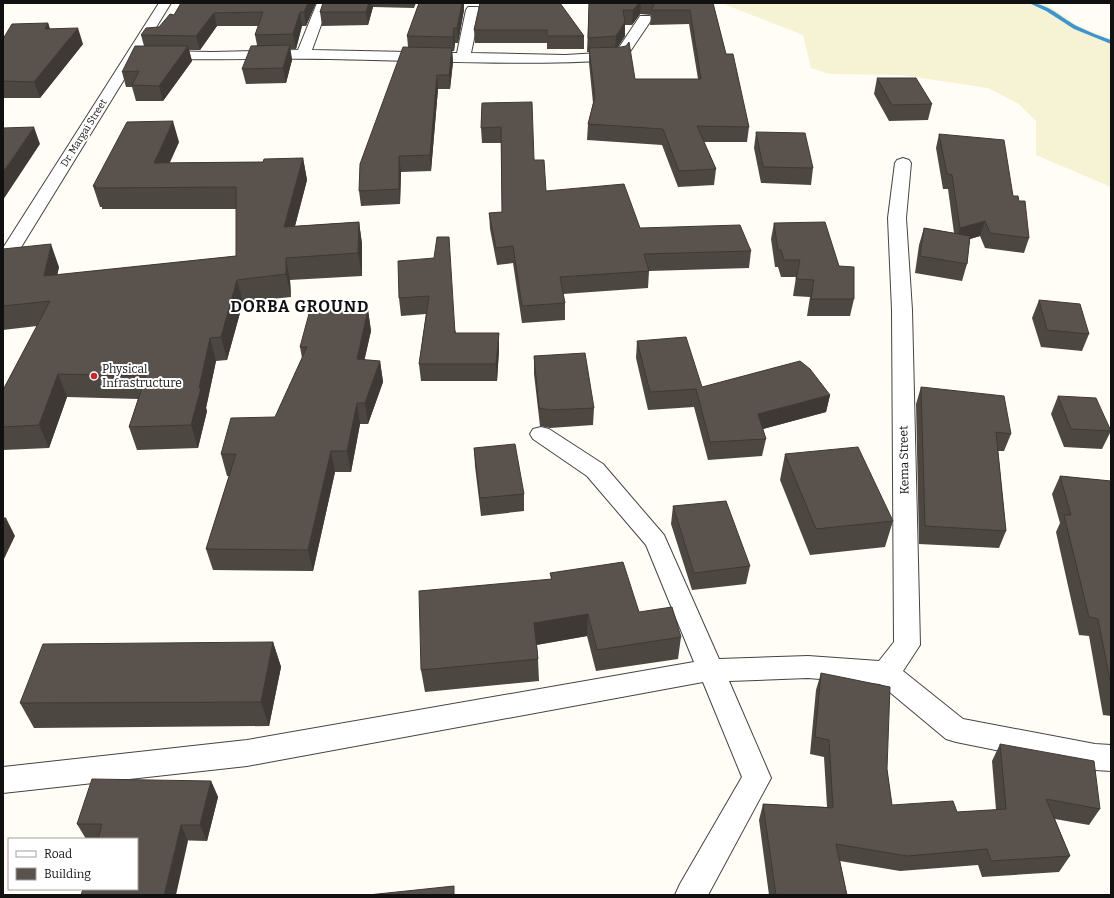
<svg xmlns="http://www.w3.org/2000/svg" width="1114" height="898" viewBox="0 0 1114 898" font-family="Bitter,serif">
<rect width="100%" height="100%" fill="#fffdf5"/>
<path fill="#f6f3d4" d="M721,3H1045L1078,26L1111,39V187L1036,155V121L1019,104L988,88L901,75L829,74L811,68L803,35Z"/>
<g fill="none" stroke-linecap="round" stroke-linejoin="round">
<path fill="#3f96cf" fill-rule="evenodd" d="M1029,3C1049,3 1062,19 1079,27C1089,32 1100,36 1111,40V44L1074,29L1046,11Z"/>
<defs>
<path id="minor" d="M159,3H171L12,262L9,266L3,267V248Z
M317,3H329L312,50L457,53L466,10L468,7H478L480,10L471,53L565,55L616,52L640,16H650L652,19L625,59L620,60C523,66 426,61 329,59C273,58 218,60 162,59L157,58L155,55L157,52L162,51L211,52L298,50Z
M903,158L909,160L911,163L906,218L912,310L920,645L903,671L963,719L1095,744L1111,745V771L1095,770L956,742L946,739L880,684L808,678L729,681L771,778L708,895H675L680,884L742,777L703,682L247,766L3,793V767L247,740L694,662L646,545L587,476L533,439L530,434L533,429L541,427L549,429L603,464L664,535L719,659L808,656L879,661L894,642L892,310L888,218L895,163L897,160Z"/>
</defs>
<use href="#minor" stroke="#444" stroke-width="2"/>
<use href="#minor" fill="#fff" fill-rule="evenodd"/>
</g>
<path fill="#4d4742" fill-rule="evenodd" d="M316,3L306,26H302L296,49H290L292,60L286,83L246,84L242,69L257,45L255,35L258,26H217L200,50H189L192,61L163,101H136L132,87H126L122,72L144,46L141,35L159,27L174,15Z
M323,3H416L414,8L373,7L368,25L322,26L320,12Z
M419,3H464V10L458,43H455L454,51H452L453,62L450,89H438L431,171L401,172L400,204L361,206L359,191L408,47L407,36Z
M480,3L584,36V49H547V43H475L474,30Z
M589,3H713L726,54L749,127L747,142H704L716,169L714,185L678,187L662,145L587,140L588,124L593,103L589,63V52H587ZM640,14L651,15L650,25L689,24L698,79H635L618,47L625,36V25H632Z
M48,23L50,29L83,44L40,98H4L3,99V39Z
M877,78L932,104L928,120L889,121L874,94Z
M482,103L534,160L546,191L640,228L751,251L749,268L649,271L648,288L563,294L565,303V320L522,323L513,263L497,265L490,229L489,213L502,212L501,143H482L481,128Z
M756,132L813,168L811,185L761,183L754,148Z
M939,134L1013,196L1029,238L1024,253L985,248L980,236L970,239L967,264L962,281L915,273L919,245L924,228L954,233L948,189H943L936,148Z
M179,142L169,163L263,162L303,158L307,180L295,226L359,222L362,244V276L290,280L291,297L243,302L227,360L216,361L206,408L207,411L198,448L137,450L129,427L138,399L67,397L49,448L3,450V390L37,326L3,330V249L59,267L57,275L236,256V209H102V207H100L93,186Z
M774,223L839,266L854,299L850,316H807L810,297L793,296L796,277H781L778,267H775L771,239Z
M434,258L456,333L499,350L497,381H421L419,364L426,314L401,316L399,298Z
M1039,300L1089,334L1082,351L1041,347L1032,318Z
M368,310L371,331L364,360L380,361L383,382L368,424H360L351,472H335L313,571L213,570L206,549L229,476H227L221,454L275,417L302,358L300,347Z
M637,341L702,387L830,395L826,412L763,429L766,439L762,456L708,460L694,407L648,410L636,358Z
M534,356L594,408L593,425L550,428L540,426L534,374Z
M921,387L1011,434L1004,451H998L1006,531L999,548L919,544L916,404Z
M1058,396L1111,431L1102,449L1064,447L1051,414Z
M474,448L524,494V511L481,516L475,466Z
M785,454L893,521L885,547L810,555L780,480Z
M1060,476L1111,481V716L1103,715L1089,636L1079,635L1056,532L1060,523L1052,494Z
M673,506L750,566L746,584L692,590L671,524Z
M550,573L639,612L681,637L678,659L596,671L587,636L537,645L538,659L539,681L425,692L421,670L551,579Z
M273,642L281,667L269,726L34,728L20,703Z
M821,673L887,769L892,805L957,812L996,810L992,761L1000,744L1100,809L1089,825L1055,819L1070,856L1059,872L982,877L978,865L900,871L840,861L847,895H769L759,820L763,804L827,807L824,757L810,754L816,690Z
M211,781L218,797L207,841L137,839H86L77,824Z"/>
<path fill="#3f3936" d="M308,3H316L306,26L304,12Z
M369,3H372L373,7L368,25L366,12Z
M462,3H464V10L458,43L457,28Z
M639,3H641L640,14L632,25L633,10Z
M300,12L302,26L296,49L293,34Z
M214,13L217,26L200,50L196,36Z
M625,22V36L615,51L616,36Z
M48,23L53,39L45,29Z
M78,28L83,44L40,98L34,82Z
M454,28L455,43L454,51L453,37Z
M290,45L292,60L286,83L283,68Z
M188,46L192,61L163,101L159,86Z
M452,48L453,62L450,89L449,75Z
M437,75L438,89L431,171L430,155Z
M173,121L179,142L160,185L154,163Z
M34,127L40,144L3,200V172Z
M399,156L401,172L400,204L399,189Z
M303,158L307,180L289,249L284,227Z
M985,221L980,236L956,243L960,228Z
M359,222L362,244V276L358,253Z
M51,244L59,267L52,299L44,276Z
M286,258L290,280L291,297L286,274Z
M237,280L243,302L227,360L221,337Z
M368,310L371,331L360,380L357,359Z
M499,333V350L497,381L496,364Z
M210,338L216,361L206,408L207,411L198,448L191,425Z
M380,361L383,382L368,424L365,403Z
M58,374L67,397L49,448L39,425Z
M830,395L826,412L755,431L758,414Z
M357,403L360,424L351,472L347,451Z
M331,451L335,472L313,571L308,550Z
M6,518L15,536L3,561V525Z
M588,614L587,636L535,645L534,623Z
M273,642L281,667L269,726L261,702Z
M211,781L218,797L207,841L200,825Z
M181,825L188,841L176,895H164Z"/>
<path fill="#5a524d" stroke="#3f3936" d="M181,3H308L304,12H300L293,34L255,35L263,12L214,13L196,36L141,35L146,28L159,27L170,14L174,15Z
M323,3H369L366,12H320Z
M419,3H462L457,28H454L453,37L407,36Z
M480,3H560L584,36H547V30H474Z
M589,3H639L633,10H623L625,22L616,36L588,38Z
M653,3H713L726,54H733L749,127L697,126L716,169L679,171L663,129L588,124L595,97L589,48L621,47L626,46L629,42L635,79H701L690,10H651L654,5Z
M48,23L45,29L78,28L34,82L3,81V39L12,24Z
M290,45L283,68L242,69L251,46Z
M135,46H188L159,86L132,85L139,71L122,72Z
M403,47L452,48L449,75H437L430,155L399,156V189L359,191L360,164Z
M877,78H916L932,104L892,105Z
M532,102L534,160H544L546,191L624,184L640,228L740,225L751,251L644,254L649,271L560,277L565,303L522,306L513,246L496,248L489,213L502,212L501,127L481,128L482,103Z
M173,121L154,163L263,162L264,159L303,158L284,227L359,222L358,253L286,258V274L237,280L221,337L210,338L199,388H201L191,425L129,427L146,376L58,374L39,425L3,427V390L50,301L3,306V249L51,244L44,276L236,256V187L95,188L96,186H93L127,122Z
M34,127L3,172V128Z
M756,132L805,133L813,168L763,167Z
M939,134L1004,140L1013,196H1018L1019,201H1025L1029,238L990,233L985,221L960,228L952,175L947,174Z
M825,222L839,266L854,267V299H811L814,280L796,279L800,260H784L781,250H778L774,223Z
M924,228L970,236L967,264L920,256Z
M437,237H449L455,333H499L496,364H419L429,296L399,298L398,261L434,258Z
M1039,300L1080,304L1089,334L1047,330Z
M310,310H368L357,359L380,361L365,403H357L347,451H331L308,550L206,549L236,454H221L231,418L275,417L307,347H300Z
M686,337L702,387L800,361L810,369L830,395L758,414L766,439L710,442L696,389L650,392L637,341Z
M585,353L594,408L550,410L539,408L534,356Z
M921,387L1004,396L1011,434L996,432L1006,531L925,526Z
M1058,396L1096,398L1111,431L1071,429Z
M515,444L524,494L480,498L474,448Z
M858,447L893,521L816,529L785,454Z
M1060,476L1111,481V685L1098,619L1089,617L1064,515H1071Z
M726,501L750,566L694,573L673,506Z
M3,518H6L3,525Z
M623,562L639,612L672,607L681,637L597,650L588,614L534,623L538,659L421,670L419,591L552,579L550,573Z
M273,642L261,702L20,703L43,644Z
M821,673L890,687L887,769L892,805L953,801L957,812L1006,809L1000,744L1094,761L1100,809L1046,799L1070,856L991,861L987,849L907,856L836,844L847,895H776L763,804L833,808L829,740L815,737Z
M92,779L211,781L200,825H181L164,895H81L83,889H137V839H98L102,824H77Z
M454,886V895H368Z"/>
<circle fill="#c4262e" stroke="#fff" stroke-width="1.5" cx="94" cy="376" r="4"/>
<g text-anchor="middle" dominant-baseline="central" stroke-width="4" stroke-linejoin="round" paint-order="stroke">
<g font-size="10" fill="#111" stroke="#fff">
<text transform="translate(84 133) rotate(-58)">Dr. Margai Street</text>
</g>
<g font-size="12" fill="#111" stroke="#fff" text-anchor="start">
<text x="102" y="369">Physical<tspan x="102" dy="14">Infrastructure</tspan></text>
</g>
<g font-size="12" fill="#111" stroke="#fff">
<text transform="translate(904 460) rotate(-91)">Kema Street</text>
</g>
<g font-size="16" font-weight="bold" letter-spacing="1" fill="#111" stroke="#fff">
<text x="300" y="306">DORBA GROUND</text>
</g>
</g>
<rect width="1114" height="898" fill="none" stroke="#111111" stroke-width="8"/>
<rect x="8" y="838" width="130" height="52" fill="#ffffff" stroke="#a0a0a0"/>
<rect x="16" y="851" width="20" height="6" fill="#ffffff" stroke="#a0a0a0"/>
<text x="44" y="858" font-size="12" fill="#111111">Road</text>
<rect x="16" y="868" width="20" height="12" fill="#5a524d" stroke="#a0a0a0"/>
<text x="44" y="878" font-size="12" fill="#111111">Building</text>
</svg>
